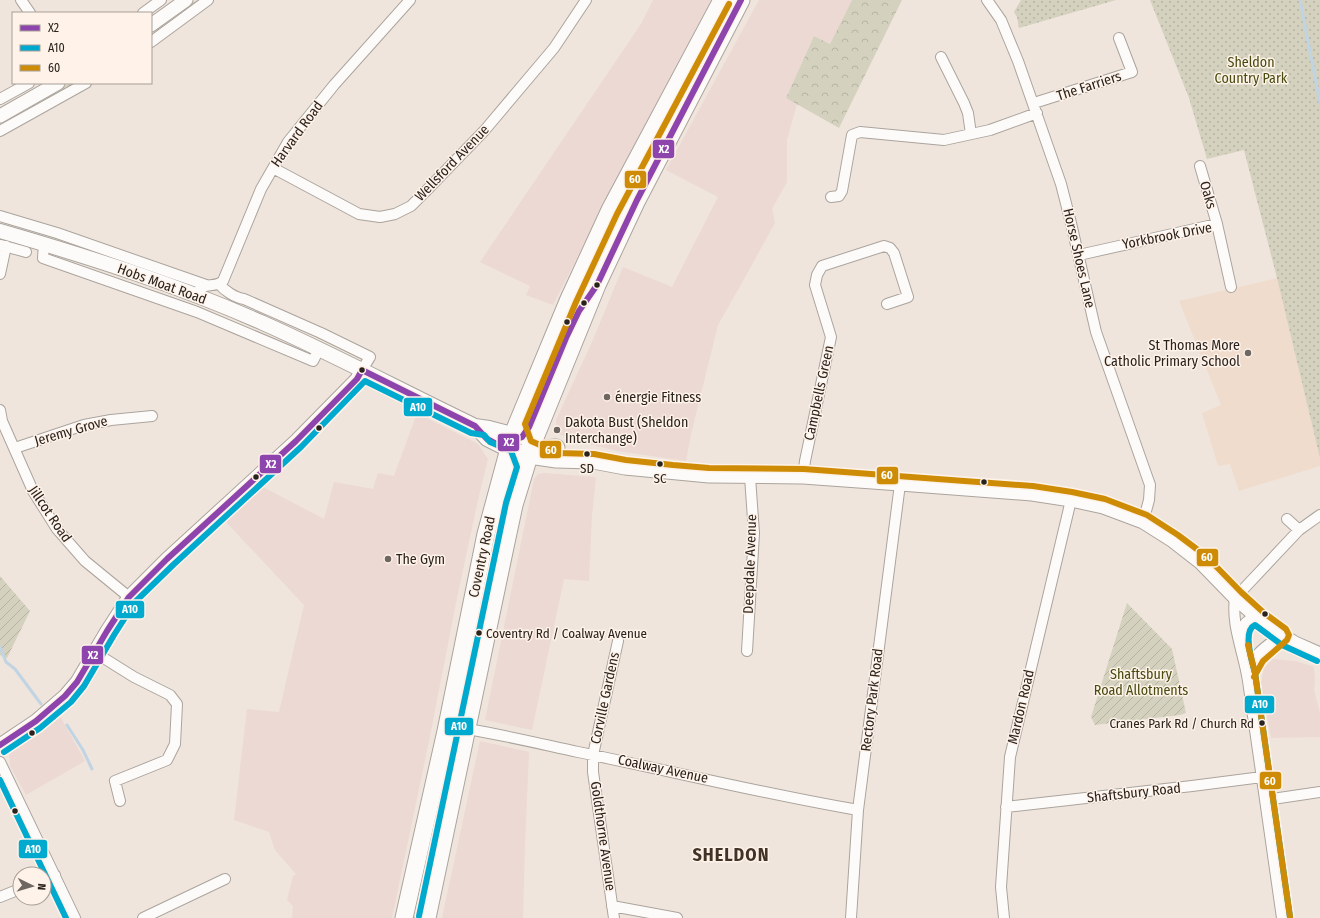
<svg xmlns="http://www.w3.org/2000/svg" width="1320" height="918" viewBox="0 0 1320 918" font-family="'Fira Sans Condensed',sans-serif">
<defs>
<pattern id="grass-dots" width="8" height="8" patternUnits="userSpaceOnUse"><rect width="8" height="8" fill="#d4d1be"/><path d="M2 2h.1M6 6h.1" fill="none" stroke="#b6b3a3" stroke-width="1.8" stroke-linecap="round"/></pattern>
<pattern id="forest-crowns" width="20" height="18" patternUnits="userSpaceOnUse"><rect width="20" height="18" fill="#d4d1be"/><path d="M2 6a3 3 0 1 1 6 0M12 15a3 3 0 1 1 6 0" fill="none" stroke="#b6b3a3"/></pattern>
<pattern id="garden-furrows" width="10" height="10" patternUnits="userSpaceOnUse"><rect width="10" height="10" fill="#d4d1be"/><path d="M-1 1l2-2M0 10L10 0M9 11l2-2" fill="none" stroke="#b6b3a3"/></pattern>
</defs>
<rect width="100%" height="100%" fill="#efe5dc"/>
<path fill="#ecd9d3" d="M653,0H711L659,98L553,305L526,295L530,286L480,262L641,24Z
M759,0H852L830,44L814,36L786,98L797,104L787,140V182L772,209L775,223L743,281L718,325L692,430L686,461L617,451L569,439L556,432V420L592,342L623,267L672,287L718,197L666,170Z
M417,413L478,444L488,459L478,500L457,598L429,741L392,918H292L293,906L287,900L293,876L296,874L275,850L269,832L234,820L247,709L279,712L304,605L225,521L263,487L324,519L334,482L373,489L378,473L394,476Z
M544,473L596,477L592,516L589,581L564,579L532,730L485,720L534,479L538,474Z
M1273,659L1296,661L1314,667L1315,678L1314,690L1320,713V737L1271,738L1261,683L1264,668Z
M59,714L85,761L26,795L10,766L9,749Z
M480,741L529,752L525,844L523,918H442Z"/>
<path fill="#efdccd" d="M1277,278L1320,458V466L1239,491L1230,464L1218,466L1202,413L1221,405L1179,301Z"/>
<path fill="url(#grass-dots)" d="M197,0H204L151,37V31Z
M1021,0H1116L1019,28L1017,17L1014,12Z
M1150,0H1320V458L1277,278L1244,150L1207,159L1189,98Z
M70,83H81L0,128V121L43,99Z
M613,217L619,219L604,253L588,283L582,281Z
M484,593L487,595L456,726L452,730L475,612Z
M460,734L420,918H409L450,750L456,736Z"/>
<path fill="url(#forest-crowns)" d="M852,0H902L839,128L786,98L814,36L830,44Z"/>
<path fill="url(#garden-furrows)" d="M0,576L30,611L7,658L0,655Z
M1127,603L1172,649L1186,713L1180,715L1095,725L1091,717Z"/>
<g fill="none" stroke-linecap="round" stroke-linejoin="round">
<path stroke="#c0d4e3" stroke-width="3" d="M1300,0L1320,103
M0,647L6,662L15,669L41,704
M67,725L83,750L92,769"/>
<defs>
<path id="minor" d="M21,0L30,13
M987,0L1001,20L1018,61L1061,184L1071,223L1096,332L1150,485L1149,500L1143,522
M143,13L161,0
M151,42L208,0
M941,57L964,103L968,113L971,134
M0,99L29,83
M1034,103L1132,72L1119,38
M0,131L86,83
M1200,166L1217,224
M273,168L359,214L380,217L395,214L411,206L426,191L484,131L554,48L586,0
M831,197L839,196L842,191L852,135L860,132L944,140L990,130L1037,113
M0,216L57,233L206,285
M44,244L43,258L197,312L313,361L319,349
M1,245L26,252
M1079,255L1217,224L1231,287
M0,274L6,246
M219,284C224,290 235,298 244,299L321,333L370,357L362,370
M196,296C203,279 212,290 223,281L261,189L288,142L334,85L410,0
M0,410L2,421L33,491L57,529L85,561L129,597
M15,448L84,425L111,420L152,416
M803,477L805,461L831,337L815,285L817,275L822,266L884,246L890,248L894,253L908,297L887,304
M1287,519L1299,530
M1241,637C1243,624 1244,622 1256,616
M747,651L754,533L750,477
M94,652L134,677L170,695L177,704L175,744L167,760L115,781L120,801
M1247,674C1255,652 1263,649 1281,635
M467,729C504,735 541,744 578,752C671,771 764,794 858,810
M0,762L75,918
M1266,800L1320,792
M1006,807L1192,786L1262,777
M44,879L55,875
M0,897L20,889
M612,906L677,918
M143,918L225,879
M614,918L593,772V755L618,641
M851,918L858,810L900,484
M1004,918L1001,887L1010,757L1071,500
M1282,918C1271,839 1260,760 1248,681C1244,653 1231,626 1235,598L1299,530L1320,515"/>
<path id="tertiary" d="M151,25L186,0
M0,116L58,83
M529,457L556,461L593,462L625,468L709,476L803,477L900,484L1032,494L1071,500L1103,507L1143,522L1173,541L1200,562L1235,598L1258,618L1281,635L1295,643L1320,654
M0,745L36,721L65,696L77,682L107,631L129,597L167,559L296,441L357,379L362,370"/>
<path id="secondary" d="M0,231C89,257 178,285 263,323C335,355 404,392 475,426L489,428L534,440
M475,426L487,439L509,450L518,453"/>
<path id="trunk" d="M521,454L531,450L556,448
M404,918L446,731L486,534L513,434L569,299L610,210L722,0
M427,918L505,547L514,505L534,440L597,285L637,200L741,0"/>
</defs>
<use href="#minor" stroke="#aba49d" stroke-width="12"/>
<use href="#tertiary" stroke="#aba49d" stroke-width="15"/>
<use href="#secondary" stroke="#aba49d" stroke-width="16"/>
<use href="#trunk" stroke="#aba49d" stroke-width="19"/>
<use href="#minor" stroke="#fdfbfa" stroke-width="10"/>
<use href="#tertiary" stroke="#fdfbfa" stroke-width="13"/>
<use href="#secondary" stroke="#fdfbfa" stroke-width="14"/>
<use href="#trunk" stroke="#fdfbfa" stroke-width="17"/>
<defs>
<path id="bus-1" d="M362,370L475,426L487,439L500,446L522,437L529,427L566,338L579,311L597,285L637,200L741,0
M0,745L36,721L65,696L77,682L107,631L129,597L167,559L296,441L357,379L362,370"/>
<path id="bus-2" d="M4,752L40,728L71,702L84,686L114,635L135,602L173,565L301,447L365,381L471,433L484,435L490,442L511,451L517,467L506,503L419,916
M0,780L66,918
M1290,917L1255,673C1252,662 1242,631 1255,625L1282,645L1317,661"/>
<path id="bus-3" d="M729,4L617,214L576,302L525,424L531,441L558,453L594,454L626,460L673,465L709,468L804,469L1033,486L1072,492L1105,499L1147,515L1178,535L1206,556L1241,592L1263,612L1286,629L1289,635L1287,640L1263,661L1254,677
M1248,645L1255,673L1290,917"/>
</defs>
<use href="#bus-1" stroke="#fef2e9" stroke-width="9"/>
<use href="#bus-2" stroke="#fef2e9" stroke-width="9"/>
<use href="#bus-3" stroke="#fef2e9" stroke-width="9"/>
<use href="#bus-1" stroke="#8e44ad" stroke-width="6"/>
<use href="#bus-2" stroke="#00a9ce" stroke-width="6"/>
<use href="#bus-3" stroke="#ce8c06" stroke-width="6"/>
</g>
<g fill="#29221d" stroke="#fef2e9" stroke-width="1.5">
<circle cx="597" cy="285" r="3.5"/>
<circle cx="584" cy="303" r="3.5"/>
<circle cx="567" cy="322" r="3.5"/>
<circle cx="362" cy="370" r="3.5"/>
<circle cx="319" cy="428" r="3.5"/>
<circle cx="587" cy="454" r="3.5"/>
<circle cx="660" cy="464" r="3.5"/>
<circle cx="256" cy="477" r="3.5"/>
<circle cx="984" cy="482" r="3.5"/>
<circle cx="1265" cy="614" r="3.5"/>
<circle cx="479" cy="633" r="3.5"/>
<circle cx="1262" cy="723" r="3.5"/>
<circle cx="32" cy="733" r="3.5"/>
<circle cx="15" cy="811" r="3.5"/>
</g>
<g fill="#6e6660" stroke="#fef2e9" stroke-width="1.5">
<circle cx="1248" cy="353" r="4"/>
<circle cx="607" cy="397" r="4"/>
<circle cx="557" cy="430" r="4"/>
<circle cx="388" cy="559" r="4"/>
</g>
<g text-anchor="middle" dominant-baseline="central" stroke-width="3" stroke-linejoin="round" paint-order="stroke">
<g font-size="13" fill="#29221d" stroke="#fef2e9">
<text x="587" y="468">SD</text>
<text x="660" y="478">SC</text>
<text x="486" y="633" text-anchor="start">Coventry Rd / Coalway Avenue</text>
<text x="1254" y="723" text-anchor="end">Cranes Park Rd / Church Rd</text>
</g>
<g font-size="14" fill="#464b0f" stroke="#fef2e9">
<text x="1251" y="62">Sheldon<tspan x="1251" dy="16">Country Park</tspan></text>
<text x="1141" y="674">Shaftsbury<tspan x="1141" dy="16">Road Allotments</tspan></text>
</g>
<g font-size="14" fill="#29221d" stroke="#fef2e9">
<text transform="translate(1089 86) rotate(-18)">The Farriers</text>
<text transform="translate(297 134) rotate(-54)">Harvard Road</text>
<text transform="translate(452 163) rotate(-46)">Wellsford Avenue</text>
<text transform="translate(1208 195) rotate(74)">Oaks</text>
<text transform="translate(1167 236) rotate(-11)">Yorkbrook Drive</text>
<text transform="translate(1079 258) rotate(77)">Horse Shoes Lane</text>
<text transform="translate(162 284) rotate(20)">Hobs Moat Road</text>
<text transform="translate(819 393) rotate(-78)">Campbells Green</text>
<text transform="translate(71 431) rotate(-16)">Jeremy Grove</text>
<text transform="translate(50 514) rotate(56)">Jillcot Road</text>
<text transform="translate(482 557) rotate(-78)">Coventry Road</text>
<text transform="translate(750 564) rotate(-88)">Deepdale Avenue</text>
<text transform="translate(605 698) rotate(-78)">Corville Gardens</text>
<text transform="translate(872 700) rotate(-83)">Rectory Park Road</text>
<text transform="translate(1021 707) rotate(-77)">Mardon Road</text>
<text transform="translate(663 769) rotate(12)">Coalway Avenue</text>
<text transform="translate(1134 793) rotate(-6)">Shaftsbury Road</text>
<text transform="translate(603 836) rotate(82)">Goldthorne Avenue</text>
</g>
<g font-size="14" fill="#29221d" stroke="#fef2e9" text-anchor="start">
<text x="1240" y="345" text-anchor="end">St Thomas More<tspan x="1240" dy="16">Catholic Primary School</tspan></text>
<text x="615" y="397">énergie Fitness</text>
<text x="565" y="422">Dakota Bust (Sheldon<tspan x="565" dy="16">Interchange)</tspan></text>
<text x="396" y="559">The Gym</text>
</g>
<g font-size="18" font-weight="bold" letter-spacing="1" fill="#413326" stroke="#fef2e9">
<text x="731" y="855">SHELDON</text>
</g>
</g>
<g stroke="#fef2e9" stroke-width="1.5">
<rect x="652" y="139" width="23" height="20" rx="4" fill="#8e44ad"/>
<rect x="624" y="170" width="23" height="19" rx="4" fill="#ce8c06"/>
<rect x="403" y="397" width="30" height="20" rx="4" fill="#00a9ce"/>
<rect x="497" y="433" width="23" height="19" rx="4" fill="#8e44ad"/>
<rect x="539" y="440" width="23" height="19" rx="4" fill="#ce8c06"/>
<rect x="259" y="454" width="23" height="20" rx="4" fill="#8e44ad"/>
<rect x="876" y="466" width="23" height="19" rx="4" fill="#ce8c06"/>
<rect x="1196" y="548" width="23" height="19" rx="4" fill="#ce8c06"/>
<rect x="115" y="600" width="30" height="19" rx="4" fill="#00a9ce"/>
<rect x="81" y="645" width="23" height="20" rx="4" fill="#8e44ad"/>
<rect x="1244" y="695" width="31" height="19" rx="4" fill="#00a9ce"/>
<rect x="444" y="717" width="30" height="19" rx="4" fill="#00a9ce"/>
<rect x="1259" y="771" width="23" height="19" rx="4" fill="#ce8c06"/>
<rect x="18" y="839" width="30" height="20" rx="4" fill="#00a9ce"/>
</g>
<g font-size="11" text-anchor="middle" font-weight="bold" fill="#fff">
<text x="664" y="153">X2</text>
<text x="635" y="183">60</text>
<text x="418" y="411">A10</text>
<text x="509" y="446">X2</text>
<text x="551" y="454">60</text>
<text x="271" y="468">X2</text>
<text x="887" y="479">60</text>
<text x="1207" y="561">60</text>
<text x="130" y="613">A10</text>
<text x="93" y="659">X2</text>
<text x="1260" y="708">A10</text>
<text x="459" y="730">A10</text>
<text x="1270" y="785">60</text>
<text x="33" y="853">A10</text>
</g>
<rect x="12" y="12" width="140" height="72" fill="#fef2e9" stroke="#a99f97"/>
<rect x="20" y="25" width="20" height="6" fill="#8e44ad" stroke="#a99f97"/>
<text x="48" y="32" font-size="12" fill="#29221d">X2</text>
<rect x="20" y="45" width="20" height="6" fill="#00a9ce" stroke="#a99f97"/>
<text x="48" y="52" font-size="12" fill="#29221d">A10</text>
<rect x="20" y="65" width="20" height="6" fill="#ce8c06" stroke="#a99f97"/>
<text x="48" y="72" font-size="12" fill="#29221d">60</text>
<g transform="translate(32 886) rotate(95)"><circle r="19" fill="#fef2e9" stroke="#a99f97"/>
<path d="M0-3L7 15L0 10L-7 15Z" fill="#6e6660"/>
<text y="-6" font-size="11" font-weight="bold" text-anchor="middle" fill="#29221d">N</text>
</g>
</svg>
